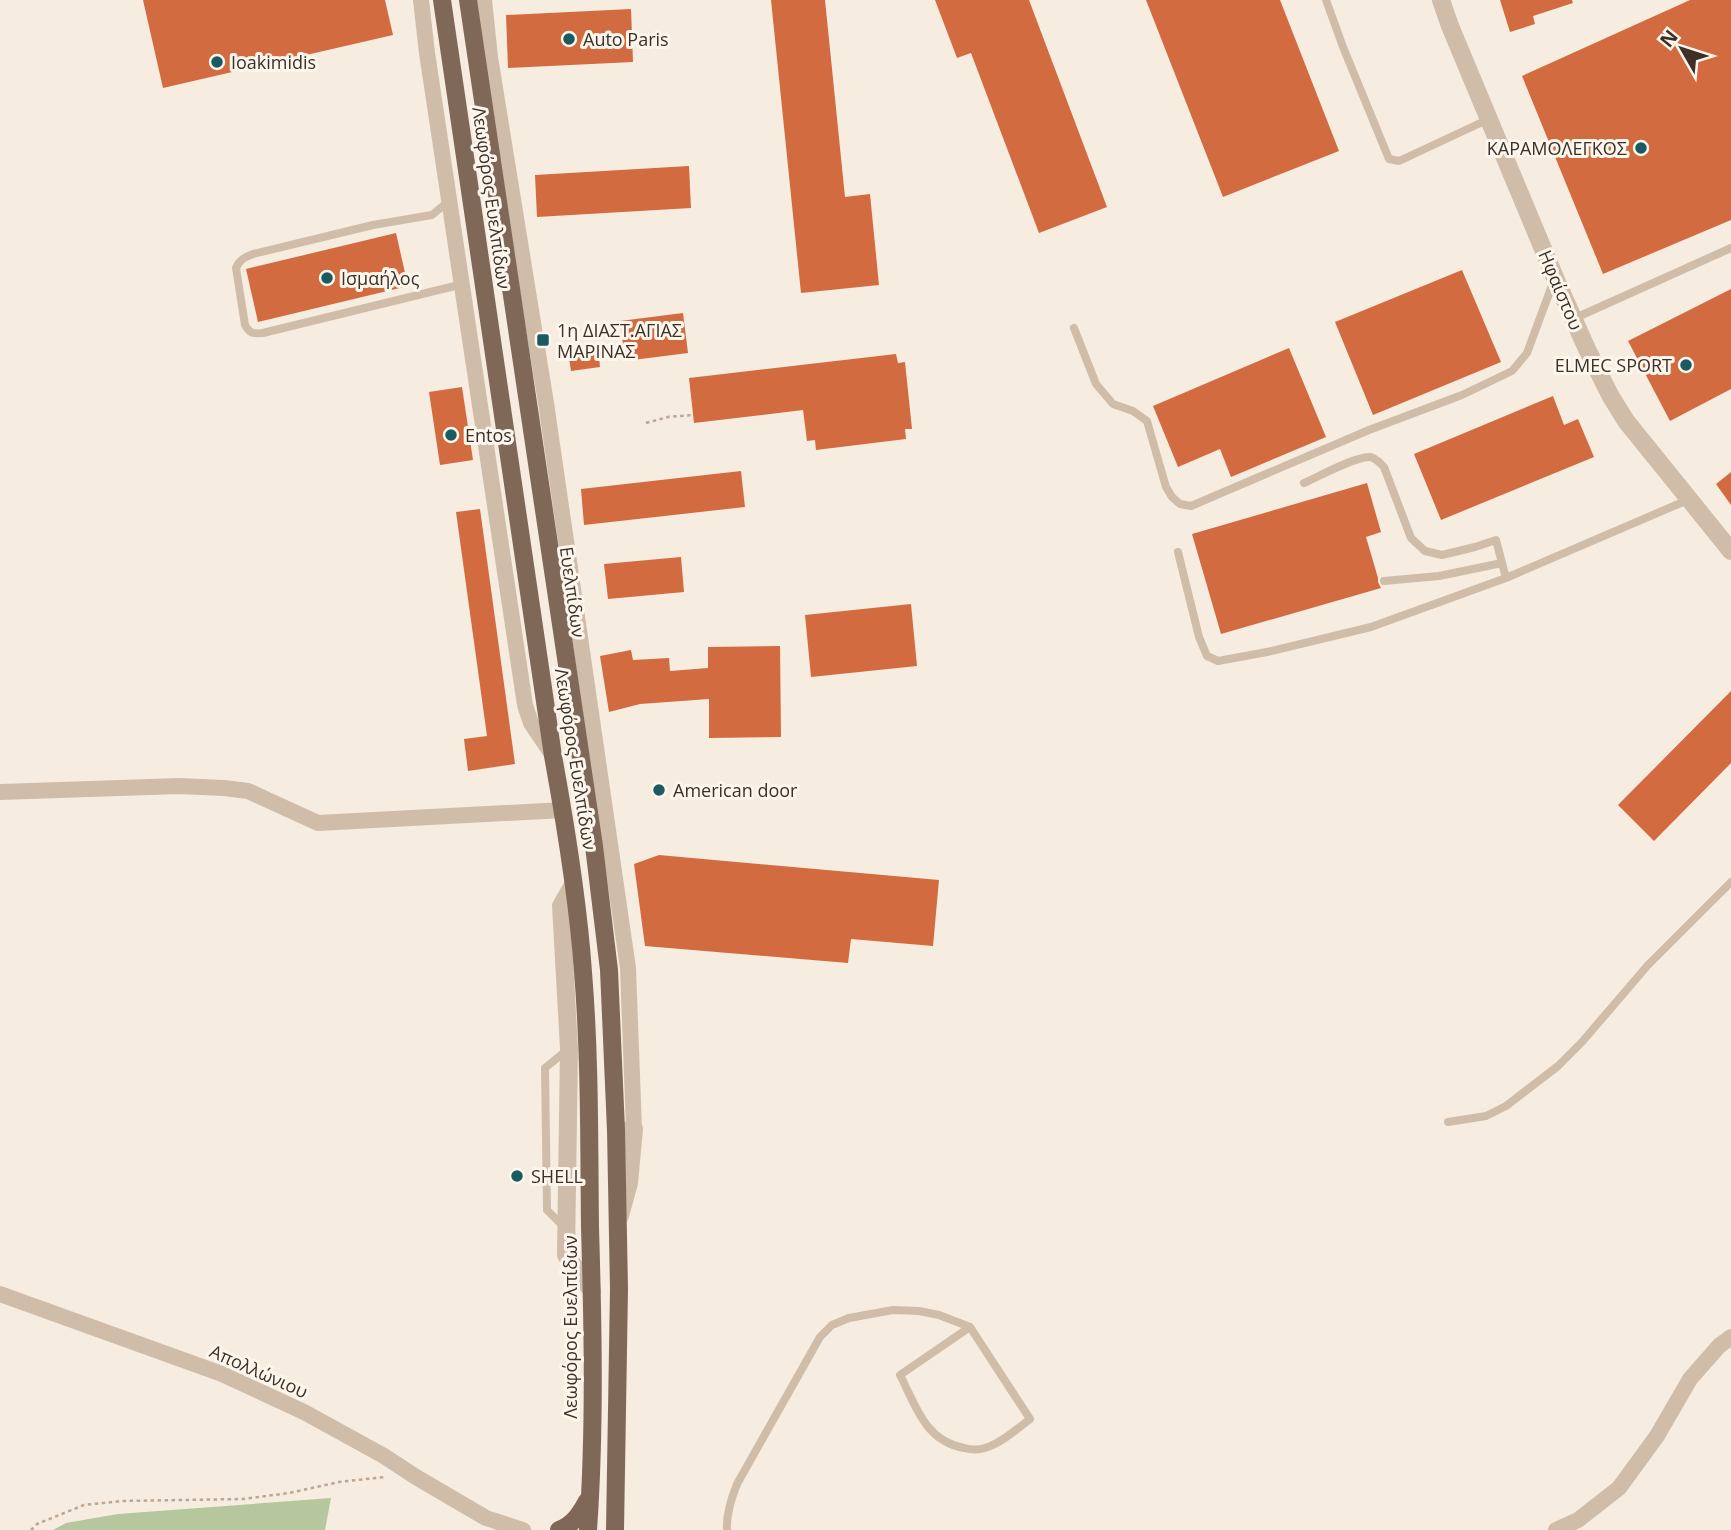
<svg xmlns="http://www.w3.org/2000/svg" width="1731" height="1530" viewBox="0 0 1731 1530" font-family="'Open Sans',sans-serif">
<rect width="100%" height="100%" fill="#f6ecdf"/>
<path fill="#b6c79d" d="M331,1498L325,1530H53L66,1523L118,1514Z"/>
<path fill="#d36b40" d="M143,0H385L393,35L163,88Z
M771,0H825L845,197L870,194L879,285L801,293Z
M935,0H1029L1107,207L1039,233L971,53L957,58Z
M1146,0H1280L1339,151L1223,197Z
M1500,0H1572L1573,3L1533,16L1535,24L1510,32Z
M1690,0H1731V220L1603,274L1522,76Z
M631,9L633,62L508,68L506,15Z
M689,166L691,208L537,217L535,175Z
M396,233L408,286L258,322L246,269Z
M1462,270L1501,362L1373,415L1335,322Z
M1731,289V389L1670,421L1628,341Z
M683,313L688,353L625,361L620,321Z
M598,347L600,367L571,371L568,352Z
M1289,348L1326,437L1231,477L1220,449L1178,467L1153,406Z
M896,354L898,363L905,362L912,429H905L906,439L816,450L815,440L807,441L803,410L694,423L689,378Z
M462,387L473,460L440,465L429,392Z
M1553,396L1564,425L1578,419L1594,457L1441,520L1414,454Z
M741,471L745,507L584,525L581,489Z
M1731,472V505L1716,484Z
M1367,483L1381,532L1366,537L1378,578V582L1381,588L1221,634L1192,534Z
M480,509L515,764L468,771L464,739L487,736L456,512Z
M681,557L684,592L608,599L604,564Z
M911,604L917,666L811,677L805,615Z
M780,646L781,737L709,738V699L640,704L609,712L600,656L631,650L633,660L669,658L670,671L708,668V647Z
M1731,691V763L1654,841L1618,805Z
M659,855L939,880L933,946L851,939L848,963L645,946L634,864Z"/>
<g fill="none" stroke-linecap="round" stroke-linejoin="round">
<path stroke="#bca793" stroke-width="2.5" stroke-dasharray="3.5 3.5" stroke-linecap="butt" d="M646,423L668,417L694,415
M31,1530L37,1524L84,1505L122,1501L243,1499L289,1493L339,1482L385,1477"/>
<path stroke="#d0bda9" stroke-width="8" d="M1326,0L1343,47L1389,159L1399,161L1489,119
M449,201L432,215L373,225L253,254C245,257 239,260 236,268L245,325C250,334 254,334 263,333L463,284
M1573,319L1731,248
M1074,328L1096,384L1113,404L1133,411L1147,421L1166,487L1172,497L1180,504L1191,506L1369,430L1462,395L1512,371L1527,353L1554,280
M1304,483C1318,477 1356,456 1370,457C1376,458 1380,463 1384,467L1411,538L1425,551L1442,555L1475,547L1496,540L1506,578
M1178,552L1199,637L1207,656L1218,661L1267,652L1371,627L1506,578L1690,499
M1384,581L1439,576L1502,563
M1448,1122L1486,1116L1506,1106L1558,1066L1582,1042L1648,965L1731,882
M563,1226L547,1210L545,1068L567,1050
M727,1530C726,1514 731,1499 737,1484L820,1337L832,1325L849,1318L893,1310L919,1311L939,1315L970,1327L1030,1419C1017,1429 1001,1443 985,1448C978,1450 971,1450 964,1448C925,1441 916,1406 900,1375L970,1327"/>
<path stroke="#d0bda9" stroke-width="16" d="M421,0L427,53L525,705L531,723L552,754
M484,0L490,57L546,403L628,968L634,1129L621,1130
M0,792L179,786L224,788L248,791L318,823L563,810
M0,1294L222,1374L304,1412L384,1456L416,1477L486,1518L523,1530
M1556,1530L1578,1520L1619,1488L1657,1436L1690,1379L1719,1346L1731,1337"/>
<path stroke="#d0bda9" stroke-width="18" d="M1441,0L1450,26L1556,280L1587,349L1610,395L1626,421L1731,551
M573,885L561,906L569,1048L566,1255L592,1291
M620,1216L629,1183L634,1129"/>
<path stroke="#806859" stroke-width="18" d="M442,0L553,756C566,827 578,900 583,972C590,1057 589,1142 590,1227C593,1328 595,1430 588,1530
M468,0L594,846L609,970L616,1130L619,1289L615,1530
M559,1530C573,1525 580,1514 587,1501"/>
</g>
<g fill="#195a63" stroke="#fcf6ec" stroke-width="2.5">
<circle cx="569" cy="39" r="7"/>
<circle cx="217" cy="62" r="7"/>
<circle cx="1641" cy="148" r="7"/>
<circle cx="327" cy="278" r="7"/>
<rect x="536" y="333" width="14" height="14" rx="3.5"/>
<circle cx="1686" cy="365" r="7"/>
<circle cx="451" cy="435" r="7"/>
<circle cx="659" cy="790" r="7"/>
<circle cx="517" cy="1176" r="7"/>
</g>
<g text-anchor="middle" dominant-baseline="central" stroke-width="6" stroke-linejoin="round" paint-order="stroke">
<g font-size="18" fill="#3c3029" stroke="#fcf6ec" text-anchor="start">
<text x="583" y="39">Auto Paris</text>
<text x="231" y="62">Ioakimidis</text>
<text x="1627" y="148" text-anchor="end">ΚΑΡΑΜΟΛΕΓΚΟΣ</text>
<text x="341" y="278">Ισμαήλος</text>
<text x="557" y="330">1η ΔΙΑΣΤ.ΑΓΙΑΣ<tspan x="557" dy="21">ΜΑΡΙΝΑΣ</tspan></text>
<text x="1672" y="365" text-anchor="end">ELMEC SPORT</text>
<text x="465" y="435">Entos</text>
<text x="673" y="790">American door</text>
<text x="531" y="1176">SHELL</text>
</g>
<g font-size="18" fill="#3c3029" stroke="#fcf6ec">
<text transform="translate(492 198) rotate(82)">Λεωφόρος Ευελπίδων</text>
<text transform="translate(1561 290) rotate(67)">Ηφαίστου</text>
<text transform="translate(573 592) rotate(82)">Ευελπίδων</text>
<text transform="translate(576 759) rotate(81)">Λεωφόρος Ευελπίδων</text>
<text transform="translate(570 1327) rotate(-90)">Λεωφόρος Ευελπίδων</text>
<text transform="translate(259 1371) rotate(24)">Απολλώνιου</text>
</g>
</g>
<g transform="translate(1682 49) rotate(309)" stroke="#fcf6ec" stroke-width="5" paint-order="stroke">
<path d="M0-5L12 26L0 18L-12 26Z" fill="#3c3029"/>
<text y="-10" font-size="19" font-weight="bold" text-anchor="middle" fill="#3c3029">N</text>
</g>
</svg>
